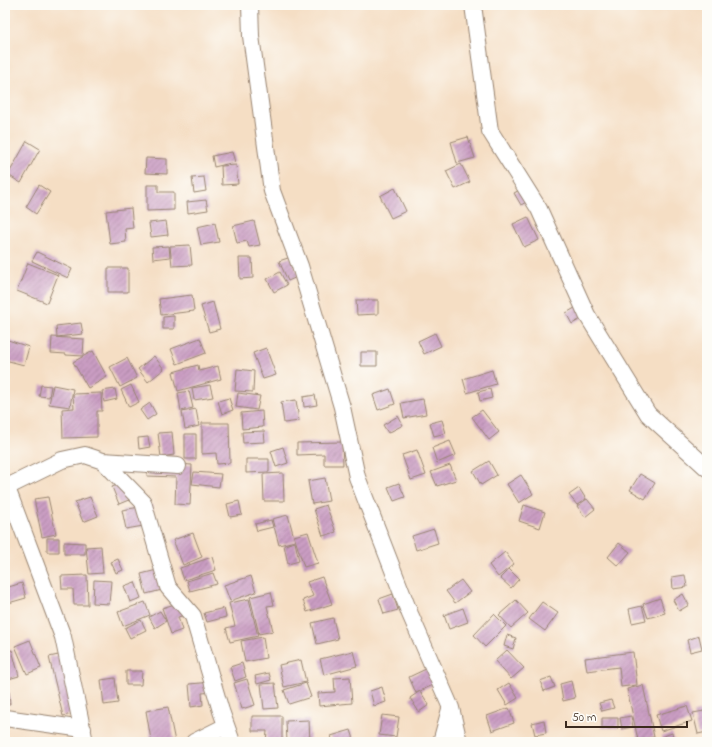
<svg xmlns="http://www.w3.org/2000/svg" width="712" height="747" viewBox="0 0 712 747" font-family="'Indie Flower',sans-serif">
<defs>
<pattern id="building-hatch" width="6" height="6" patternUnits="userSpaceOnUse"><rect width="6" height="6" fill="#ca9dc3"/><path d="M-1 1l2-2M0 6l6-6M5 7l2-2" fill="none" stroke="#a5809e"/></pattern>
</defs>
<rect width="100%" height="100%" fill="#fdfcf7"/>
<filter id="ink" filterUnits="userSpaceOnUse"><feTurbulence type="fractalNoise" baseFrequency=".025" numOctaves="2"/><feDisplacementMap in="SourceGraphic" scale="8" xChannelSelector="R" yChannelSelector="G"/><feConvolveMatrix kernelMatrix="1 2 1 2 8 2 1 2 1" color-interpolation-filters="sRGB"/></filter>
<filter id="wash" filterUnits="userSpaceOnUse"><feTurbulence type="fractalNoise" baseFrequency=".012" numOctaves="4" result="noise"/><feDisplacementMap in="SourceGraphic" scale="16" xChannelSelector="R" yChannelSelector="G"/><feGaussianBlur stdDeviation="0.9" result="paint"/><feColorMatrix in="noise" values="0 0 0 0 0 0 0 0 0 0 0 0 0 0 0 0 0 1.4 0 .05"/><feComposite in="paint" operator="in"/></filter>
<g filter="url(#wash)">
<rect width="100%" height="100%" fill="#f5dec4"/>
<g id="blocks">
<path fill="url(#building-hatch)" d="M468,137L475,158L457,163L451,142Z
M27,141L40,149L21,183L8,175Z
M232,152L235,162L214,167L212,156Z
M146,158L167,159V174L145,173Z
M461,164L470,182L455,189L446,171Z
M236,165L238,184L222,185L221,166Z
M204,177L206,191L194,193L192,178Z
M39,185L50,192L36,214L26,207Z
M147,185H158V192H174V210L147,211Z
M529,185L535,197L521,205L514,193Z
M395,188L406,211L391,218L380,196Z
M206,200L208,210L188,213L187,202Z
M131,208L133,228L125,229L126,242L110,244L106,211Z
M528,217L539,240L524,247L513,224Z
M166,221L168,235L151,237L149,223Z
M254,221L260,245L249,247L247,241L237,243L233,226Z
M215,223L219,242L201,245L197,227Z
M190,245L192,265L172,266L170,246Z
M169,246L170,257L153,259L152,247Z
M37,252L72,269L68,278L32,261Z
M291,257L299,276L288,281L279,261Z
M239,258H252L253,278L240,279Z
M28,263L58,275L47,303L17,291Z
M108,268H128V292H108Z
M280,272L287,285L274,292L267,279Z
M192,295L194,311L161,315L159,299Z
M356,300H378V314L357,315Z
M213,302L220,329L209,332L201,306Z
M582,304L588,315L572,324L566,313Z
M174,316V329H163V317Z
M81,323L83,334L57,337L56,326Z
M435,333L441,346L424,354L418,341Z
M52,337L84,339L83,356L66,355V354L51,353Z
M200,338L206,353L177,364L171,349Z
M5,339L29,347L24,365L5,360Z
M266,348L276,375L263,379L253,353Z
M93,351L107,377L88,388L73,362Z
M361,352H377V366H361Z
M154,356L164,369L148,382L138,369Z
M127,358L137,378L120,387L110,367Z
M198,365L199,371L218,366L221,379L178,391L173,372Z
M237,369L254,371L253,392L235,391Z
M492,370L496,384L467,393L463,379Z
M41,385L51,386L49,397L39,396Z
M53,385L73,389L70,407L49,404Z
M131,385L139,402L129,407L121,390Z
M210,385L213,397L194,400L192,388Z
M115,389L117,399L104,402L102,391Z
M390,389L395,404L378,410L373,395Z
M490,389L492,398L480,401L478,392Z
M189,391L193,408L181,411L178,393Z
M101,393L102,411H97V437L63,438L62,409L74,408L73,394Z
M238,393L260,396L257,410L236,407Z
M315,395L317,405L304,407L303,397Z
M229,398L233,410L222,414L218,401Z
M423,399L426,414L404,418L401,403Z
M296,400L299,421L284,423L281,402Z
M150,403L156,414L147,420L140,410Z
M196,409L199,426L185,429L182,412Z
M482,410L499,432L489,440L472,417Z
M262,411L263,427L242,429L241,413Z
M398,416L403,425L388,433L383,425Z
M442,420L446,433L434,436L430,423Z
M202,423H229L230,463L217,464L216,453L202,454Z
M264,431L265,442L243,443L242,432Z
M172,432L174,455L161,457L158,433Z
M185,434H196V459H185Z
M148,437L150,447L139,449L138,438Z
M450,441L456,455L437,463L432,448Z
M342,442L343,465H324V454L297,455V443Z
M283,447L288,463L276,467L271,451Z
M417,450L426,475L411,480L402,455Z
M246,459H269V472L246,473Z
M489,461L497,475L481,485L473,471Z
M148,462L192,465L190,505L175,504L176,477L147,476Z
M450,465L456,480L437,486L431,472Z
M194,472L221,474L219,487L192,484Z
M283,473L284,501H264L263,474Z
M640,474L655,483L645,499L630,490Z
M521,475L533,494L519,503L507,484Z
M325,478L329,501L312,504L308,481Z
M125,482L131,499L119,504L112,487Z
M399,483L405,497L394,501L388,487Z
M579,488L586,499L577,505L569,495Z
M48,497L56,534L42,537L34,499Z
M90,497L98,516L83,522L75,502Z
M587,499L595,509L585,517L577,506Z
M239,501L242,515L230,517L227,504Z
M152,505L155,524L126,529L122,510Z
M326,505L336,532L323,536L314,509Z
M524,505L545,512L540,528L519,521Z
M288,515L295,541L279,545L272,519Z
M271,520L273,527L257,531L255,524Z
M434,529L438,543L416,550L412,536Z
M308,532L318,563L304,567L294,536Z
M193,533L202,557L183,565L173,540Z
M47,538H59V552H47Z
M64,542L85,543V554H64Z
M295,542L299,561L288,564L284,545Z
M619,543L630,552L618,566L608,557Z
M101,546L103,573L89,574L86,547Z
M505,552L514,564L498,577L489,565Z
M212,557L216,570L184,580L180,568Z
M118,559L123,570L116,573L111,562Z
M161,569L166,589L146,594L141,574Z
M509,569L519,579L511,588L500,578Z
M213,573L217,584L190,591L187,581Z
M87,575L88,605H74L73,589H62L61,576Z
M685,575L687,587L673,589L672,577Z
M251,576L256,592L230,601L224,585Z
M322,577L332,604L307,612L303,600L313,596L307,582Z
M94,580L111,581L109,604L93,603Z
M461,580L470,592L455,603L446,591Z
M135,582L141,598L130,602L124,586Z
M22,583L26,598L5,604V588Z
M271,592L274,605L267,606L273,631L259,634L250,597Z
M393,594L398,610L384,614L379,599Z
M683,594L689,605L679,611L673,600Z
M660,598L665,613L648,618L643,604Z
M249,599L258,636L230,642L226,628L235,626L229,603Z
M516,600L528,613L511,628L499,615Z
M145,602L150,615L123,626L118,612Z
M181,602L185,615L178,617L182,630L171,634L162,608Z
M542,602L558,613L545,631L529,619Z
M642,606L646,620L632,623L629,609Z
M224,608L226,617L207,622L204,613Z
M463,608L468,622L449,629L444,615Z
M160,611L166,621L155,628L149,617Z
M494,614L506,626L485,647L474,635Z
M333,618L338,639L317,644L312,623Z
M141,620L146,630L130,638L125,628Z
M507,635L516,638L513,649L504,646Z
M699,636L702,649L690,652L687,640Z
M263,637L266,658L245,662L241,641Z
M30,640L41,668L27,674L15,646Z
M12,650L19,676L5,680V652Z
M507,650L524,668L511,679L495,661Z
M353,651L357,666L324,675L320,659Z
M633,652L637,685L621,687L619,667L587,671L585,658Z
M63,654L77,713L63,716L49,657Z
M301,660L306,682L284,687L279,665Z
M242,663L246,677L235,681L230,667Z
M428,668L435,684L416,693L409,677Z
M126,671H142L141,685H126Z
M269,673L271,680L257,684L255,676Z
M350,677L352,703L319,706L318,693L335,692L334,678Z
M551,677L555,687L544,691L540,681Z
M115,678L118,703L104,705L101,680Z
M247,679L255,705L242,709L234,683Z
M571,681L575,698L563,701L560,684Z
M213,682L214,692L202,693L203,705L191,707L189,684Z
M275,683L278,708L264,709L261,684Z
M306,683L311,697L289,704L284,690Z
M509,683L518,698L507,705L498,690Z
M643,685L654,737L638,740L627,689Z
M382,687L386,702L374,706L370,691Z
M420,691L429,705L419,712L410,698Z
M5,692H9L10,704H5Z
M611,700L614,708L602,711L599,703Z
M687,706L692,721L661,731L656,715Z
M168,707L175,742H146V741L151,740L146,711Z
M509,708L514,723L492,731L487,716Z
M704,711L707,724V732L698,734L693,713Z
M382,715L399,717L396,737L379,735Z
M252,716H282V742H266L267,731H252Z
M631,716L633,727L622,729L620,718Z
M602,718H618V728H602Z
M309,720L310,742H287L286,721Z
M544,720L546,733L535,735L532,723Z
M351,730L355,742H333L331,736Z
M672,733L675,742H663L661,737Z"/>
</g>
</g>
<g filter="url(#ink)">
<use href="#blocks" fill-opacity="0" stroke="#988471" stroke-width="1"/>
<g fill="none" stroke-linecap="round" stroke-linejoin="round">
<defs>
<path id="minor" d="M250,5L251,36L272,191L300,266L342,407L357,477L410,614L451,708L459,742
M473,5L490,131L539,209L587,315L648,414L707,468
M103,461L143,502L168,587L193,616L221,711L232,742
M5,488L62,460L85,455L103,461L178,466
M7,488L63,637L85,742
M5,718L83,729
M194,742L226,726
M441,742L450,709"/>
</defs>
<use href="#minor" stroke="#988471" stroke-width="18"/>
<use href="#minor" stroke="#fff" stroke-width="16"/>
</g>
</g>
<rect width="712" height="747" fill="none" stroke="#fdfcf7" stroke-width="20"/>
<path d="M566 721v6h121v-6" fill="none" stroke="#3b2a1e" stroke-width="2"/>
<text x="572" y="721" font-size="12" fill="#3b2a1e" stroke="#fdfcf7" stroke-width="3" paint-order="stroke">50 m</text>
</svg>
